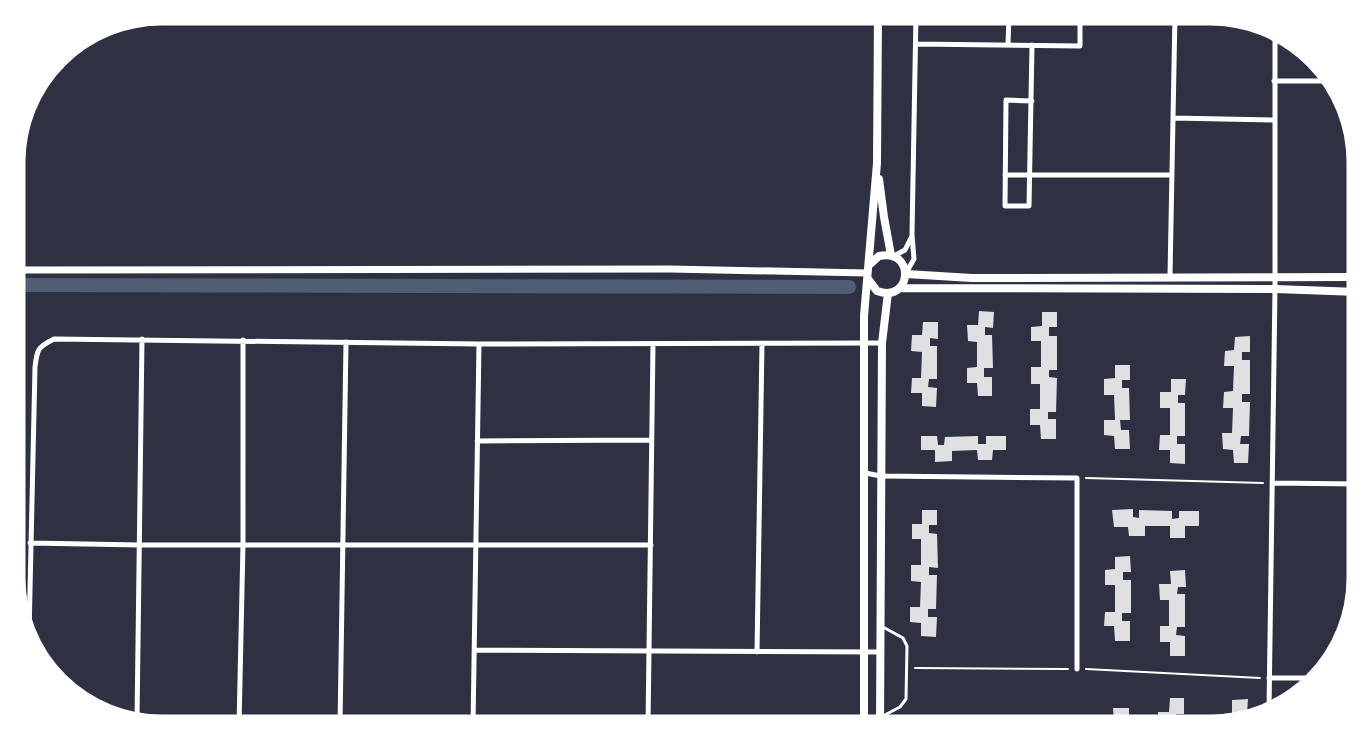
<svg xmlns="http://www.w3.org/2000/svg" width="1372" height="740" viewBox="0 0 1372 740" font-family="Raleway,sans-serif">
<rect width="100%" height="100%" fill="#2d3142"/>
<g fill="none" stroke-linecap="round" stroke-linejoin="round">
<path stroke="#4f5d75" stroke-width="14" d="M15,285L849,287"/>
</g>
<path fill="#e0e0e3" d="M979,311L994,312L993,328L985,327V335H992L993,368H984V377H992V396H978L977,383H967V368L977,367V342L968,341L967,325H978Z
M1042,312H1057V327H1049V336H1057V370H1049V377L1057,378L1056,412H1048V419H1056V439H1041L1040,425H1030V409H1040V384H1031V367H1041V341H1031V327L1042,326Z
M923,322H938V339L930,338V346H937V379H929L928,387L937,388L936,407L922,406V393H911L912,378H921L922,352L911,351L912,335H922Z
M1250,336V352H1242V360H1250V394H1242V402H1250L1249,436H1241L1240,444H1249L1248,463H1234L1233,450L1223,449L1222,433H1232L1233,408H1223L1224,392L1233,391L1234,366H1224L1225,351L1234,350L1235,337Z
M1115,365H1130V380H1122V388H1129L1130,420H1120L1121,430H1129L1130,449H1115L1114,436L1104,435V420H1115L1114,395H1104V379L1115,378Z
M1171,379H1186L1185,395H1178V403H1185V436H1177V444H1185V464L1170,463V450H1159L1160,435H1170V408H1160V392H1171Z
M921,436H937L938,445H944L945,437L978,436V444H986V436H1006V450H993L992,460H978L977,450L952,451V461L935,462V450H921Z
M1133,509V517L1139,518V510L1172,511V519L1179,518V511H1199V526H1185V538H1170V526H1145V536H1129L1128,527H1114L1112,510Z
M922,510H937V525H929V533L937,534L938,568L929,567V575H937L936,609H928V617H937L936,637L921,636V623L910,622V607H920L921,582L911,581V565H921V539H912V524H922Z
M1130,556L1131,572H1123V580H1131V613H1122V621H1130V641H1115L1114,626H1104L1105,612H1115V585H1105V570L1115,569V557Z
M1185,570L1186,587H1178L1177,594H1185V627H1177L1176,635L1185,636V656H1170V642H1160V626H1169V600H1160L1159,584H1171L1170,571Z
M1170,698H1184V714H1176V721H1184V726H1158V712H1169Z
M1248,699L1247,714H1240L1239,719L1222,725V714L1232,713V700Z
M1113,708H1129V725L1102,726V722H1114Z
M931,720H946V726H931Z"/>
<g fill="none" stroke-linecap="round" stroke-linejoin="round">
<path stroke="#fff" stroke-width="2" d="M1086,478L1263,483
M915,668L1068,669
M1086,669L1260,678"/>
<path stroke="#fff" stroke-width="3" d="M881,717L900,707L906,699L907,646L903,638L883,627"/>
<path stroke="#fff" stroke-width="5" d="M916,44L1080,46V14
M1008,45L1009,14
M1274,81H1334
M1032,101L1006,100L1005,206H1029L1032,45
M1173,118L1275,120
M1005,175H1172
M894,256L905,250L912,236
M906,273L914,259L912,235L916,14
M1170,276L1175,14
M477,441L651,440
M865,473L881,476L1077,478V669
M1272,483L1358,484
M30,543L140,545H651
M29,635L35,367C37,349 38,347 54,339L479,344L882,343
M475,650L880,652
M757,652L762,344
M1269,678H1314
M1269,709L1275,289V31
M137,720L142,339
M239,726L243,544V340
M340,726L346,342
M473,726L479,344
M648,726L653,344"/>
<path stroke="#fff" stroke-width="7" d="M15,270L670,269L867,273"/>
<path stroke="#fff" stroke-width="8" d="M879,179L884,217L891,255
M906,274L972,278L1358,277
M868,279L877,291C912,304 916,248 879,256L869,265
M900,288L1275,289L1358,292
M864,726V316L877,163L878,14
M880,726L882,343L888,293"/>
</g>
<path d="M0 0H1372V740H0ZM162 24H1210A138 138 0 0 1 1348 162V578A138 138 0 0 1 1210 716H162A138 138 0 0 1 24 578V162A138 138 0 0 1 162 24Z" fill="#fff" fill-rule="evenodd"/>
<path fill="none" stroke="#fff" stroke-width="3" d="M162 24H1210A138 138 0 0 1 1348 162V578A138 138 0 0 1 1210 716H162A138 138 0 0 1 24 578V162A138 138 0 0 1 162 24Z"/>
</svg>
